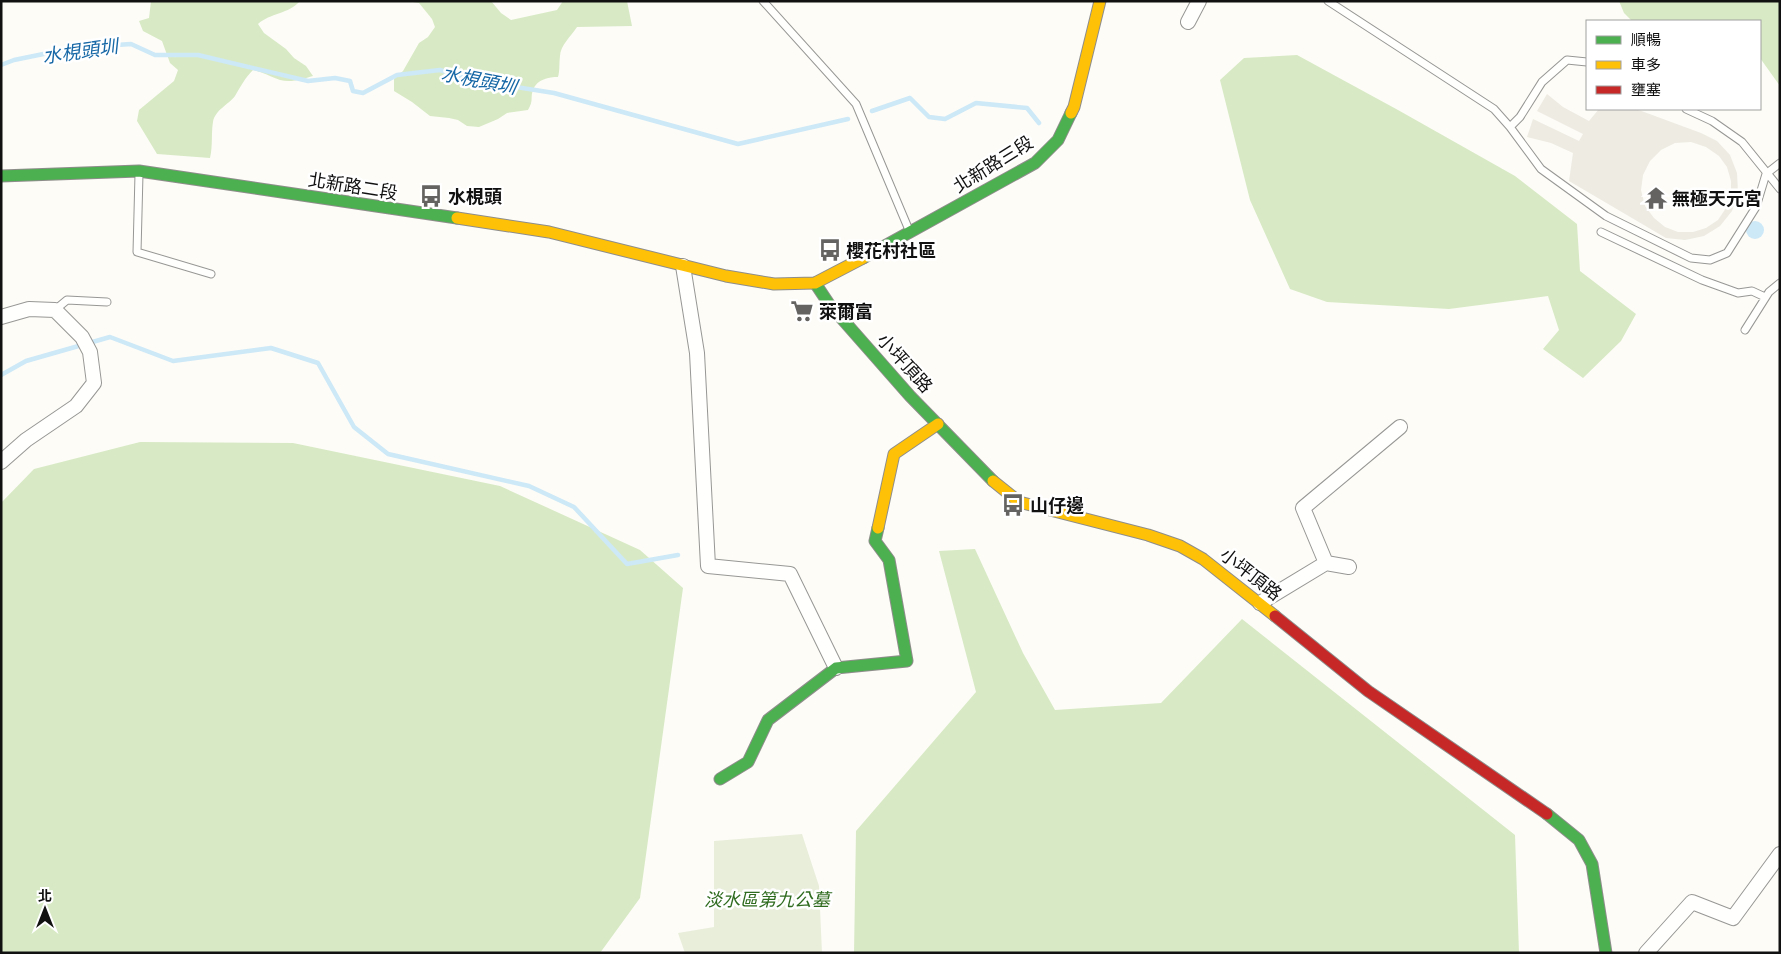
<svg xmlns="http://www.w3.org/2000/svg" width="1781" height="954" viewBox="0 0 1781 954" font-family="'Source Serif 4','Noto Sans TC',serif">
<rect width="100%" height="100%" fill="#fdfcf7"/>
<path fill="#d8eac5" d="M151,1H300C289,14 270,13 258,24L264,33L286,49L294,58L306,66L313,76C303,79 291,83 280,80C271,77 263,72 253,70C245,78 241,86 235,96C228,105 215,110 213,122C211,134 213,146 210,158L157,154L137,121L139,110L174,81L178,70L170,63L162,41L143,31L139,21L149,18Z
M407,1H491L501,13L511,20L557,10L563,1H627L632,26L577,27C571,36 560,46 560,56C559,64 560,70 558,77C549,77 537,79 533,90C530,98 534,100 528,110L507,113L498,119L479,127L467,126L458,120L449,118L430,116L412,102L394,91V79L403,71L419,43L428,37L435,27L432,19L419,3Z
M1619,1H1780V86L1760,58V21H1632L1624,13Z
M1297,55L1398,110L1515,176L1577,224L1580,271L1636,314L1621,341L1583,378L1543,349L1559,330L1548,296L1449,309L1327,302L1290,289L1250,200L1220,80L1244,58Z
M140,442L293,443L500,486L640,550L683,588L640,898L600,953H1V503L34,469Z
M975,549L1023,653L1055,710L1161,703L1242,619L1515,835L1519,953H854L856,831L976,692L939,551Z"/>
<path fill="#e9eedb" d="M802,834L819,886L822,953H685L678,933L714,927V841Z"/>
<path fill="#edebe2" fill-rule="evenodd" d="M1547,94L1563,107L1589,121L1599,109H1636L1701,133L1717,141L1730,155L1737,173L1738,192L1732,211L1720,226L1704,236L1685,240L1666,238L1569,181L1573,153L1551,143L1527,137L1533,119L1579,141L1583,134L1537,111ZM1691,142L1706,147L1719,156L1727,167L1731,181V195L1726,208L1718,220L1706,228L1693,232H1678L1665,227L1654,218L1645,206L1641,190L1643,175L1650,161L1661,150L1675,143Z"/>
<path fill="#cde8f7" d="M1746 230a9 9 0 1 1 18 0a9 9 0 1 1-18 0Z"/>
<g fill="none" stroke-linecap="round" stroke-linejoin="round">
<path stroke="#cde8f7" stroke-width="4.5" d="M1,65L14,60L73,48L131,44L155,55H198L308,81L335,78L350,81L353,91L363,93L397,75L440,70L471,80L554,93L738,144L848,119
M872,111L910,98L929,117L945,119L976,103L1027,108L1039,123
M1,375L26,361L110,337L173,361L271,348L318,363L354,427L388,454L529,486L574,507L627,564L678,555"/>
<defs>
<path id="lane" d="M763,1L856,104L909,230
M1328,1L1494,109L1510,127L1520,117L1542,82L1567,60L1587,62
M1686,109L1712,121L1742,142L1780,189
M1510,127L1541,169L1606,216L1691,258L1710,260L1727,253L1756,207L1766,174L1780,163
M139,174L137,252L211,274
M1601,232L1702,280L1738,293L1752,291L1765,297
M55,310L67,300L107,302
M1745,330L1769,292L1780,283"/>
<path id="street" d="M1188,22L1199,1
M683,266L697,353L708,566L790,574L836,668
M1,317L29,309L55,310L82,337L90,352L94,383L76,406L26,440L1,462
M1326,563L1303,508L1400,427
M1260,603L1326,563L1349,567
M1646,953L1692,902L1733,918L1780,854"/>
<path id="fast" d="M1,176L139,171L457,218
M863,258L1035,163L1058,140L1071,113
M815,283L829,304L910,396L993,481
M720,779L748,762L768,720L836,668L907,661L889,560L875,541L878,528
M1547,814L1579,840L1592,864L1606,953"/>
<path id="slow" d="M1071,113L1074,107L1100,1
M457,218L549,232L726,276L774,284L815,283L863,258
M993,481L1019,502L1148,535L1180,546L1203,559L1275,616
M878,528L894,454L938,424"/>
<path id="jam" d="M1275,616L1368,691L1547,814"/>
</defs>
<use href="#lane" stroke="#979795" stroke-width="9"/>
<use href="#street" stroke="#979795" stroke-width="16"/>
<use href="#fast" stroke="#8e8d8b" stroke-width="13"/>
<use href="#slow" stroke="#8e8d8b" stroke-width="13"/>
<use href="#jam" stroke="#8e8d8b" stroke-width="13"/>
<use href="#lane" stroke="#fffffe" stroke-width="7"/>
<use href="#street" stroke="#fffffe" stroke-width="14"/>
<use href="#fast" stroke="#4caf50" stroke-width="11"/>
<use href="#slow" stroke="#ffc107" stroke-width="11"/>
<use href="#jam" stroke="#c62828" stroke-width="11"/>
</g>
<defs>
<symbol id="bus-bare" viewBox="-9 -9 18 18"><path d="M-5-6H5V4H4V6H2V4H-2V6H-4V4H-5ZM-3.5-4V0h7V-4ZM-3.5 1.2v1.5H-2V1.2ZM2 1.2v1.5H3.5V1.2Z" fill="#646362" stroke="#fff" stroke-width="2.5" paint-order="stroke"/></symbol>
<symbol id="temple-bare" viewBox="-9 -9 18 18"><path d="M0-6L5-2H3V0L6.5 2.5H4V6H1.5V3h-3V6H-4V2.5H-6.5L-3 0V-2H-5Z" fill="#646362" stroke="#fff" stroke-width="2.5" paint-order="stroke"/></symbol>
<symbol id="supermarket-bare" viewBox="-9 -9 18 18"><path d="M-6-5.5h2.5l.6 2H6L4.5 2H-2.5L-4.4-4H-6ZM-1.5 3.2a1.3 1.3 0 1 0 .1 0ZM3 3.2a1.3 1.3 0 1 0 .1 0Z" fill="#646362" stroke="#fff" stroke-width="2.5" paint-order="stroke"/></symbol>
</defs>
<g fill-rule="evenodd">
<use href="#bus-bare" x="415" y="180" width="32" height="32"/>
<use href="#temple-bare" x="1640" y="182" width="32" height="32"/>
<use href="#bus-bare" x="814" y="234" width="32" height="32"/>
<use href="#supermarket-bare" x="786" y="295" width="32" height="32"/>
<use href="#bus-bare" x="997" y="489" width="32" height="32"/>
</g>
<g text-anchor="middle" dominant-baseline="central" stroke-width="5" stroke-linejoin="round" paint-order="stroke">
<g font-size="18" fill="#111" stroke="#fff">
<text transform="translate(993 164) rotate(-32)">北新路三段</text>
<text transform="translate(353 186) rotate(9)">北新路二段</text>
<text transform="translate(905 363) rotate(48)">小坪頂路</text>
<text transform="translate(1251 574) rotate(38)">小坪頂路</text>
</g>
<g font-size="18" font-weight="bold" fill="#111" stroke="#fff" text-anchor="start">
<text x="448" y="196">水梘頭</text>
<text x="1672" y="198">無極天元宮</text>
<text x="846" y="250">櫻花村社區</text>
<text x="819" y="311">萊爾富</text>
<text x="1030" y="505">山仔邊</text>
</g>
<g font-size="18" font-style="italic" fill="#2f6b1f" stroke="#fff">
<text x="767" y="899">淡水區第九公墓</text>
</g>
<g font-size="19" font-style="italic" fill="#1768a6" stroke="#fff">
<text transform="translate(80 51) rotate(-8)">水梘頭圳</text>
<text transform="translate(479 80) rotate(11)">水梘頭圳</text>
</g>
</g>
<rect width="1781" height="954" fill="none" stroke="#111111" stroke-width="5"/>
<rect x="1586" y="20" width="175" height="90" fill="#ffffff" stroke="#a0a0a0"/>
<rect x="1596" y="36" width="25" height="8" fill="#4caf50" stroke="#a0a0a0"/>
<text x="1631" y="45" font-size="15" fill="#111111">順暢</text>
<rect x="1596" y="61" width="25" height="8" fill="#ffc107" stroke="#a0a0a0"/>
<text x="1631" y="70" font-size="15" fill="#111111">車多</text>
<rect x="1596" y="86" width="25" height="8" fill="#c62828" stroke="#a0a0a0"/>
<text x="1631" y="95" font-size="15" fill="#111111">壅塞</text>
<g transform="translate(45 909)" stroke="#ffffff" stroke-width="4" paint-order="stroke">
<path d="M0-4L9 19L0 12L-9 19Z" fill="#111111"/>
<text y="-8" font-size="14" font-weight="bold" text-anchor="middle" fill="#111111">北</text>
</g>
</svg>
